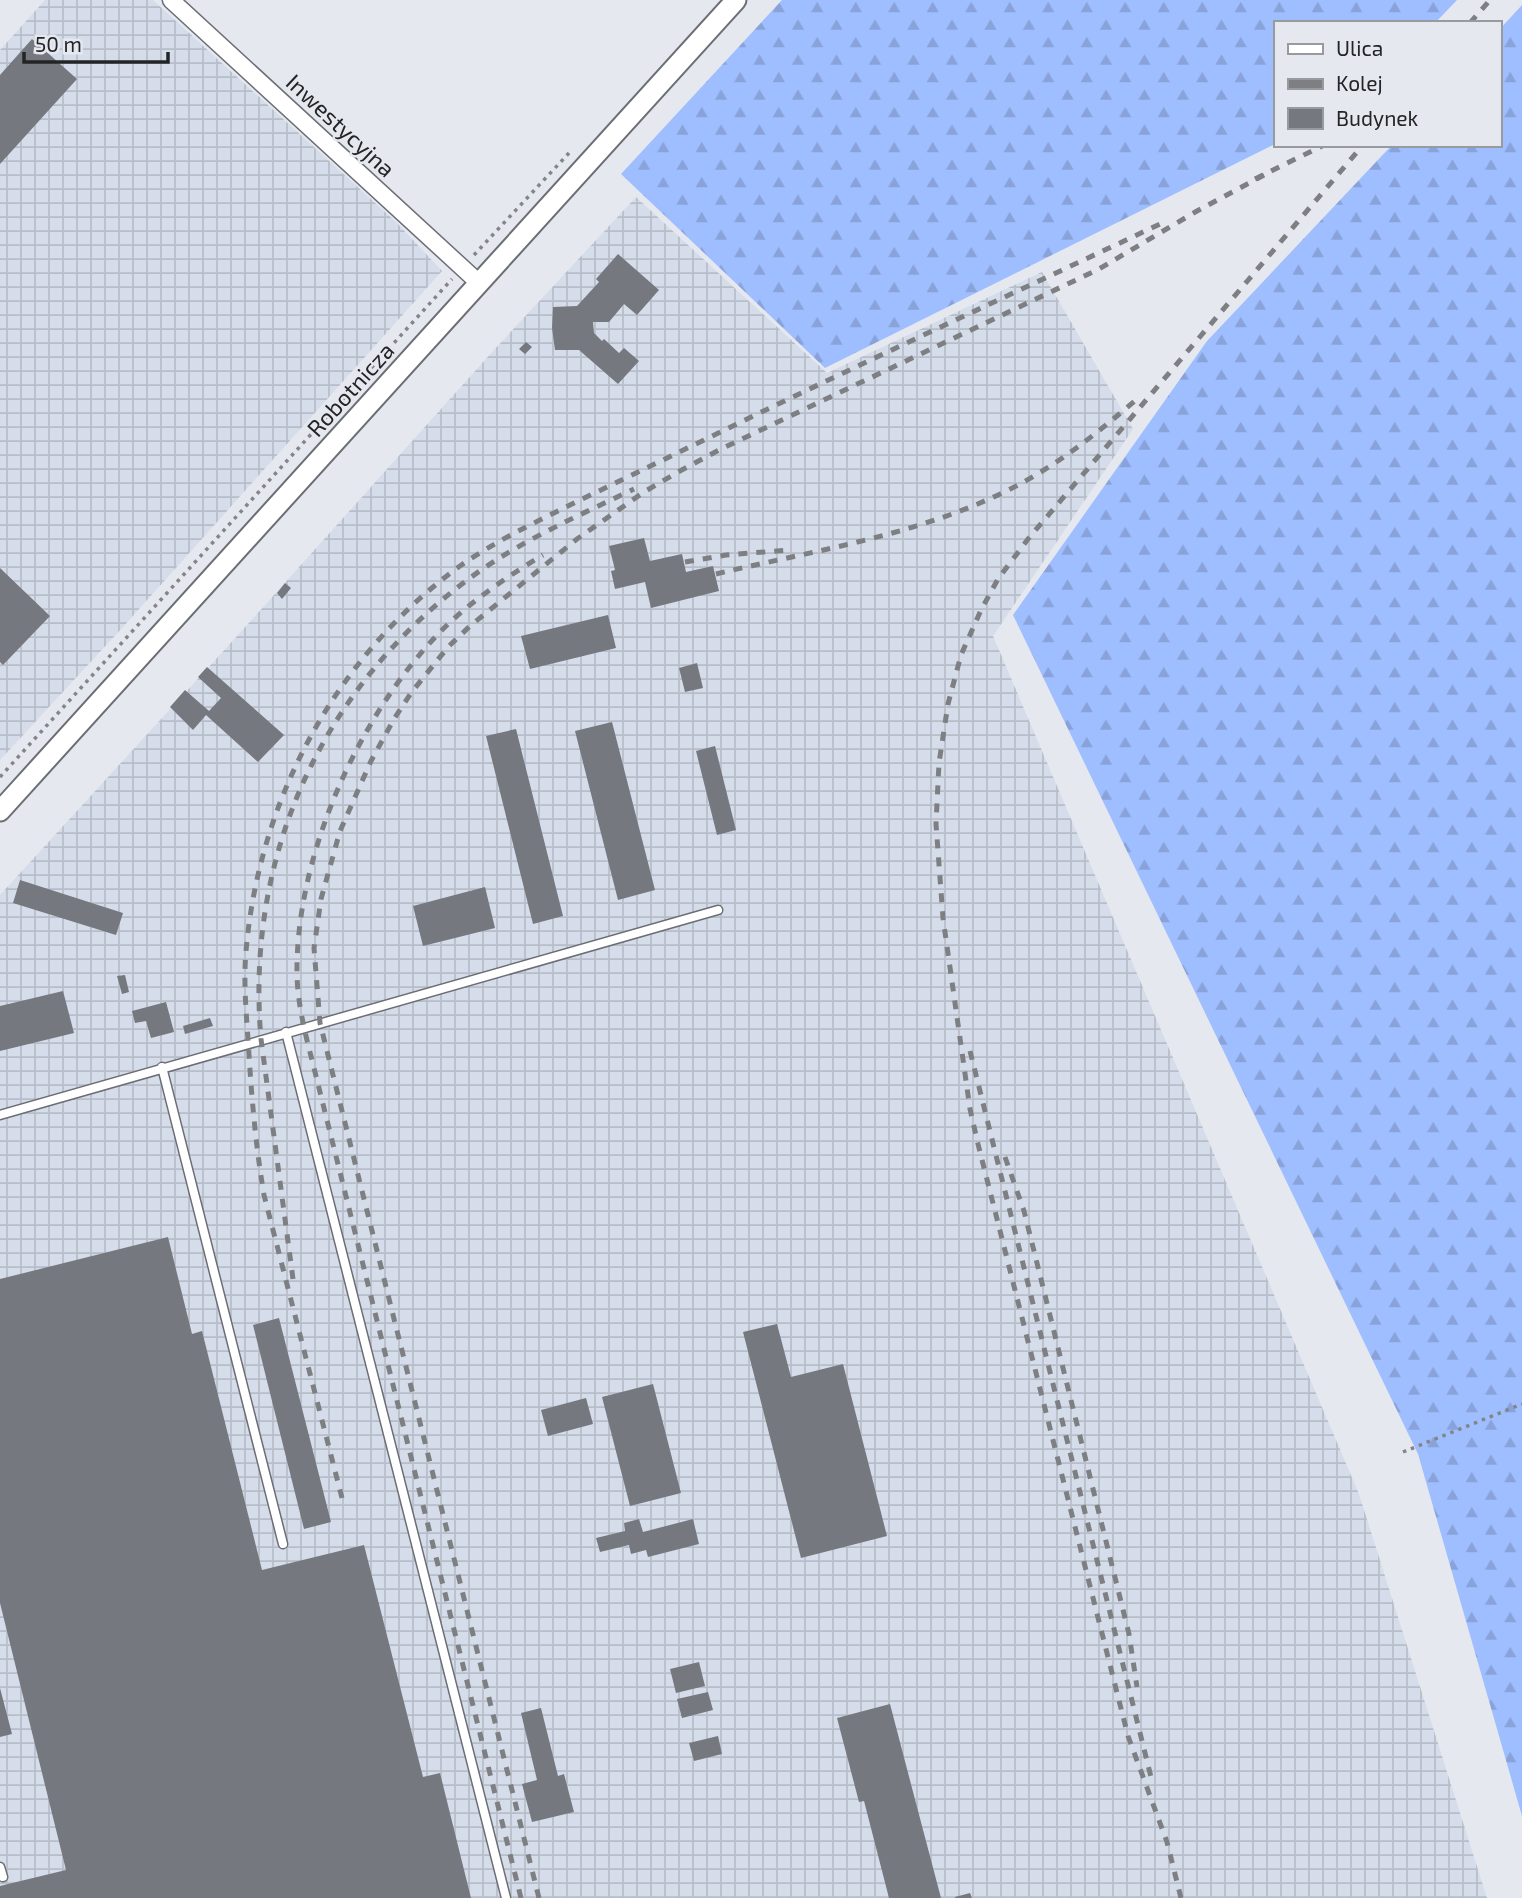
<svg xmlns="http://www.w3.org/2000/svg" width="1522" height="1898" viewBox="0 0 1522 1898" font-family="'Exo 2',sans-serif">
<defs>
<pattern id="industrial-grid" width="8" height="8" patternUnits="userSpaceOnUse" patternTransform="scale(1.75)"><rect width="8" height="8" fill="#d6ddea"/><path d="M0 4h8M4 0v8" fill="none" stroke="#b7bec9"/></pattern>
<pattern id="forest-firs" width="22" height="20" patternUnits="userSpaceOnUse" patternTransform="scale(1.75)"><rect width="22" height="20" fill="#9fbeff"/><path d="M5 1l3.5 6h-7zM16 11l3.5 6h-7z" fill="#89a3da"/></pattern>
</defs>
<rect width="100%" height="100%" fill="#e5e8ef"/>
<path fill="url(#industrial-grid)" d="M45,0H153L397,223L442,271L123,627L0,760V50Z
M636,197L827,373L1042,272L1133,429L993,636L1359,1494L1487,1898H0V895L238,635L493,351Z"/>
<path fill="url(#forest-firs)" d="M782,0H1457L1435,23H1275V144L825,368L621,174Z
M1522,5V1816L1418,1454L1013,615L1207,341L1392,145H1499V30Z"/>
<path fill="#75787e" d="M32,39L77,79L0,164V75Z
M618,254L659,290L637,315L624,304L609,322H593L594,333L602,341L604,339L619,353L624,348L639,361L618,384L579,350H555L552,328L553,307L577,306L599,282L596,279Z
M526,342L532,347L525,354L519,349Z
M644,538L650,561L682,554L686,572L713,566L719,591L651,608L645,582L615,589L611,571L615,570L609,546Z
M0,568L50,616L3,665L0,662Z
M285,583L291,588L282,599L277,593Z
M608,615L616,648L530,669L521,636Z
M697,663L703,688L685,692L679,668Z
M207,667L284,735L258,762L206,715L193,730L170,707L185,690L209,711L221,698L198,677Z
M612,722L655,890L618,900L575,731Z
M516,729L563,916L533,924L486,736Z
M715,746L736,830L717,835L696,751Z
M20,880L123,913L116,935L13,903Z
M485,887L495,928L423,946L413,906Z
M125,975L129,992L122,994L117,976Z
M63,991L74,1033L0,1051V1006Z
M166,1002L174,1032L151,1038L146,1021L135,1023L132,1011Z
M210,1018L213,1026L185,1034L183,1026Z
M168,1237L192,1334L202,1331L262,1570L364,1545L423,1777L440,1773L471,1898H0V1886L66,1870L0,1603V1279Z
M279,1318L331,1522L304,1529L253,1325Z
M777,1324L791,1377L843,1364L887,1536L801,1558L743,1332Z
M653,1384L681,1493L630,1506L602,1397Z
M586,1398L593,1424L548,1436L541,1410Z
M639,1519L643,1532L693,1519L699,1544L648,1557L646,1550L631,1554L629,1545L600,1552L596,1538L625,1531L624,1523Z
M699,1662L705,1686L676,1693L670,1669Z
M0,1688L12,1734L0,1737Z
M708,1692L713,1710L682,1718L677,1699Z
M890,1704L912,1788L941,1898H889L864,1801L859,1802L837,1718Z
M541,1708L558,1776L564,1774L574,1812L532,1822L522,1784L537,1780L521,1713Z
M718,1736L722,1754L694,1761L689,1743Z
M970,1893L972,1898H955V1897Z"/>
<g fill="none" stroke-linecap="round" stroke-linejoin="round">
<defs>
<path id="service" d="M286,1032L506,1898
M162,1067L283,1544
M0,1115L718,910
M0,1867L3,1877"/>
<path id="minor" d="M171,0L479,283"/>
<path id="tertiary" d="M0,811L736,0"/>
</defs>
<use href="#service" stroke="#6b6e74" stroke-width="11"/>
<use href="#minor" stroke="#6b6e74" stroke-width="19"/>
<use href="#tertiary" stroke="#6b6e74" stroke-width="23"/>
<path stroke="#83858a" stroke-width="3.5" stroke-dasharray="3.5 5" stroke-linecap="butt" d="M474,255L569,153
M0,777L452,279
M1403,1452L1522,1404"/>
<use href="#service" stroke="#fff" stroke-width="8"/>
<use href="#minor" stroke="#fff" stroke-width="16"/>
<use href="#tertiary" stroke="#fff" stroke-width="19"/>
<path stroke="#7d7f83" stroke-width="5" stroke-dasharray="9 9" stroke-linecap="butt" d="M1470,23L1490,0
M1255,179L1324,145
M685,562L726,555L789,550
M716,574C812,551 913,536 1002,493C1053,469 1095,435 1137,399
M970,1051L1151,1777
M1005,1157L1024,1211L1035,1255L1129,1634L1137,1687
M293,1279L261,1039C245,856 322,687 470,578C520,541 578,516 634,489
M342,1498L264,1195C256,1148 252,1102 249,1055C247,1020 243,985 246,951C259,799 336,656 460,566C494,542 532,524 570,505C615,483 659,462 704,440C855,366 1008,296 1160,224
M521,1898L312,1060C305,1033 298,1005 297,976C295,857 358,716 441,631C471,601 508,576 543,555
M539,1898L320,1023L314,948L321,899L340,831L371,761L394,719L411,693L448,647L470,626L577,539L644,492L678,472L721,449L1099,269L1197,211L1264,175
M1181,1898L1167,1842L1128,1736L978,1144L970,1109L943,918L936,824L939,763L948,704L961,655L981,610L998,579L1028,539L1363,145"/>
</g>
<g text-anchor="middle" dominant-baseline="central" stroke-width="5" stroke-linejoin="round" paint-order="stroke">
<g font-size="23" fill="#232426" stroke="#e5e8ef">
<text transform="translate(341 125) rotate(43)">Inwestycyjna</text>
<text transform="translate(350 389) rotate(-48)">Robotnicza</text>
</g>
</g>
<rect x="1274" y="21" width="228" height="126" fill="#e5e8ef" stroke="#979a9f" stroke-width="2"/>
<rect x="1288" y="44" width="35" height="10" fill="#ffffff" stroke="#979a9f" stroke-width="2"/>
<text x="1336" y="56" font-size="21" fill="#232426">Ulica</text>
<rect x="1288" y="79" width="35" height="10" fill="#7d7f83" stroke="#979a9f" stroke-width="2"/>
<text x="1336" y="91" font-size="21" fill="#232426">Kolej</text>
<rect x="1288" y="108" width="35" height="21" fill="#75787e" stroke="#979a9f" stroke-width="2"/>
<text x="1336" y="126" font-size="21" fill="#232426">Budynek</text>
<path d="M24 52v10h144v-10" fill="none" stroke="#232426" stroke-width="3.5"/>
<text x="35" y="52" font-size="21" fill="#232426" stroke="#e5e8ef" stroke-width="5" paint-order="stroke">50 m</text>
</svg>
